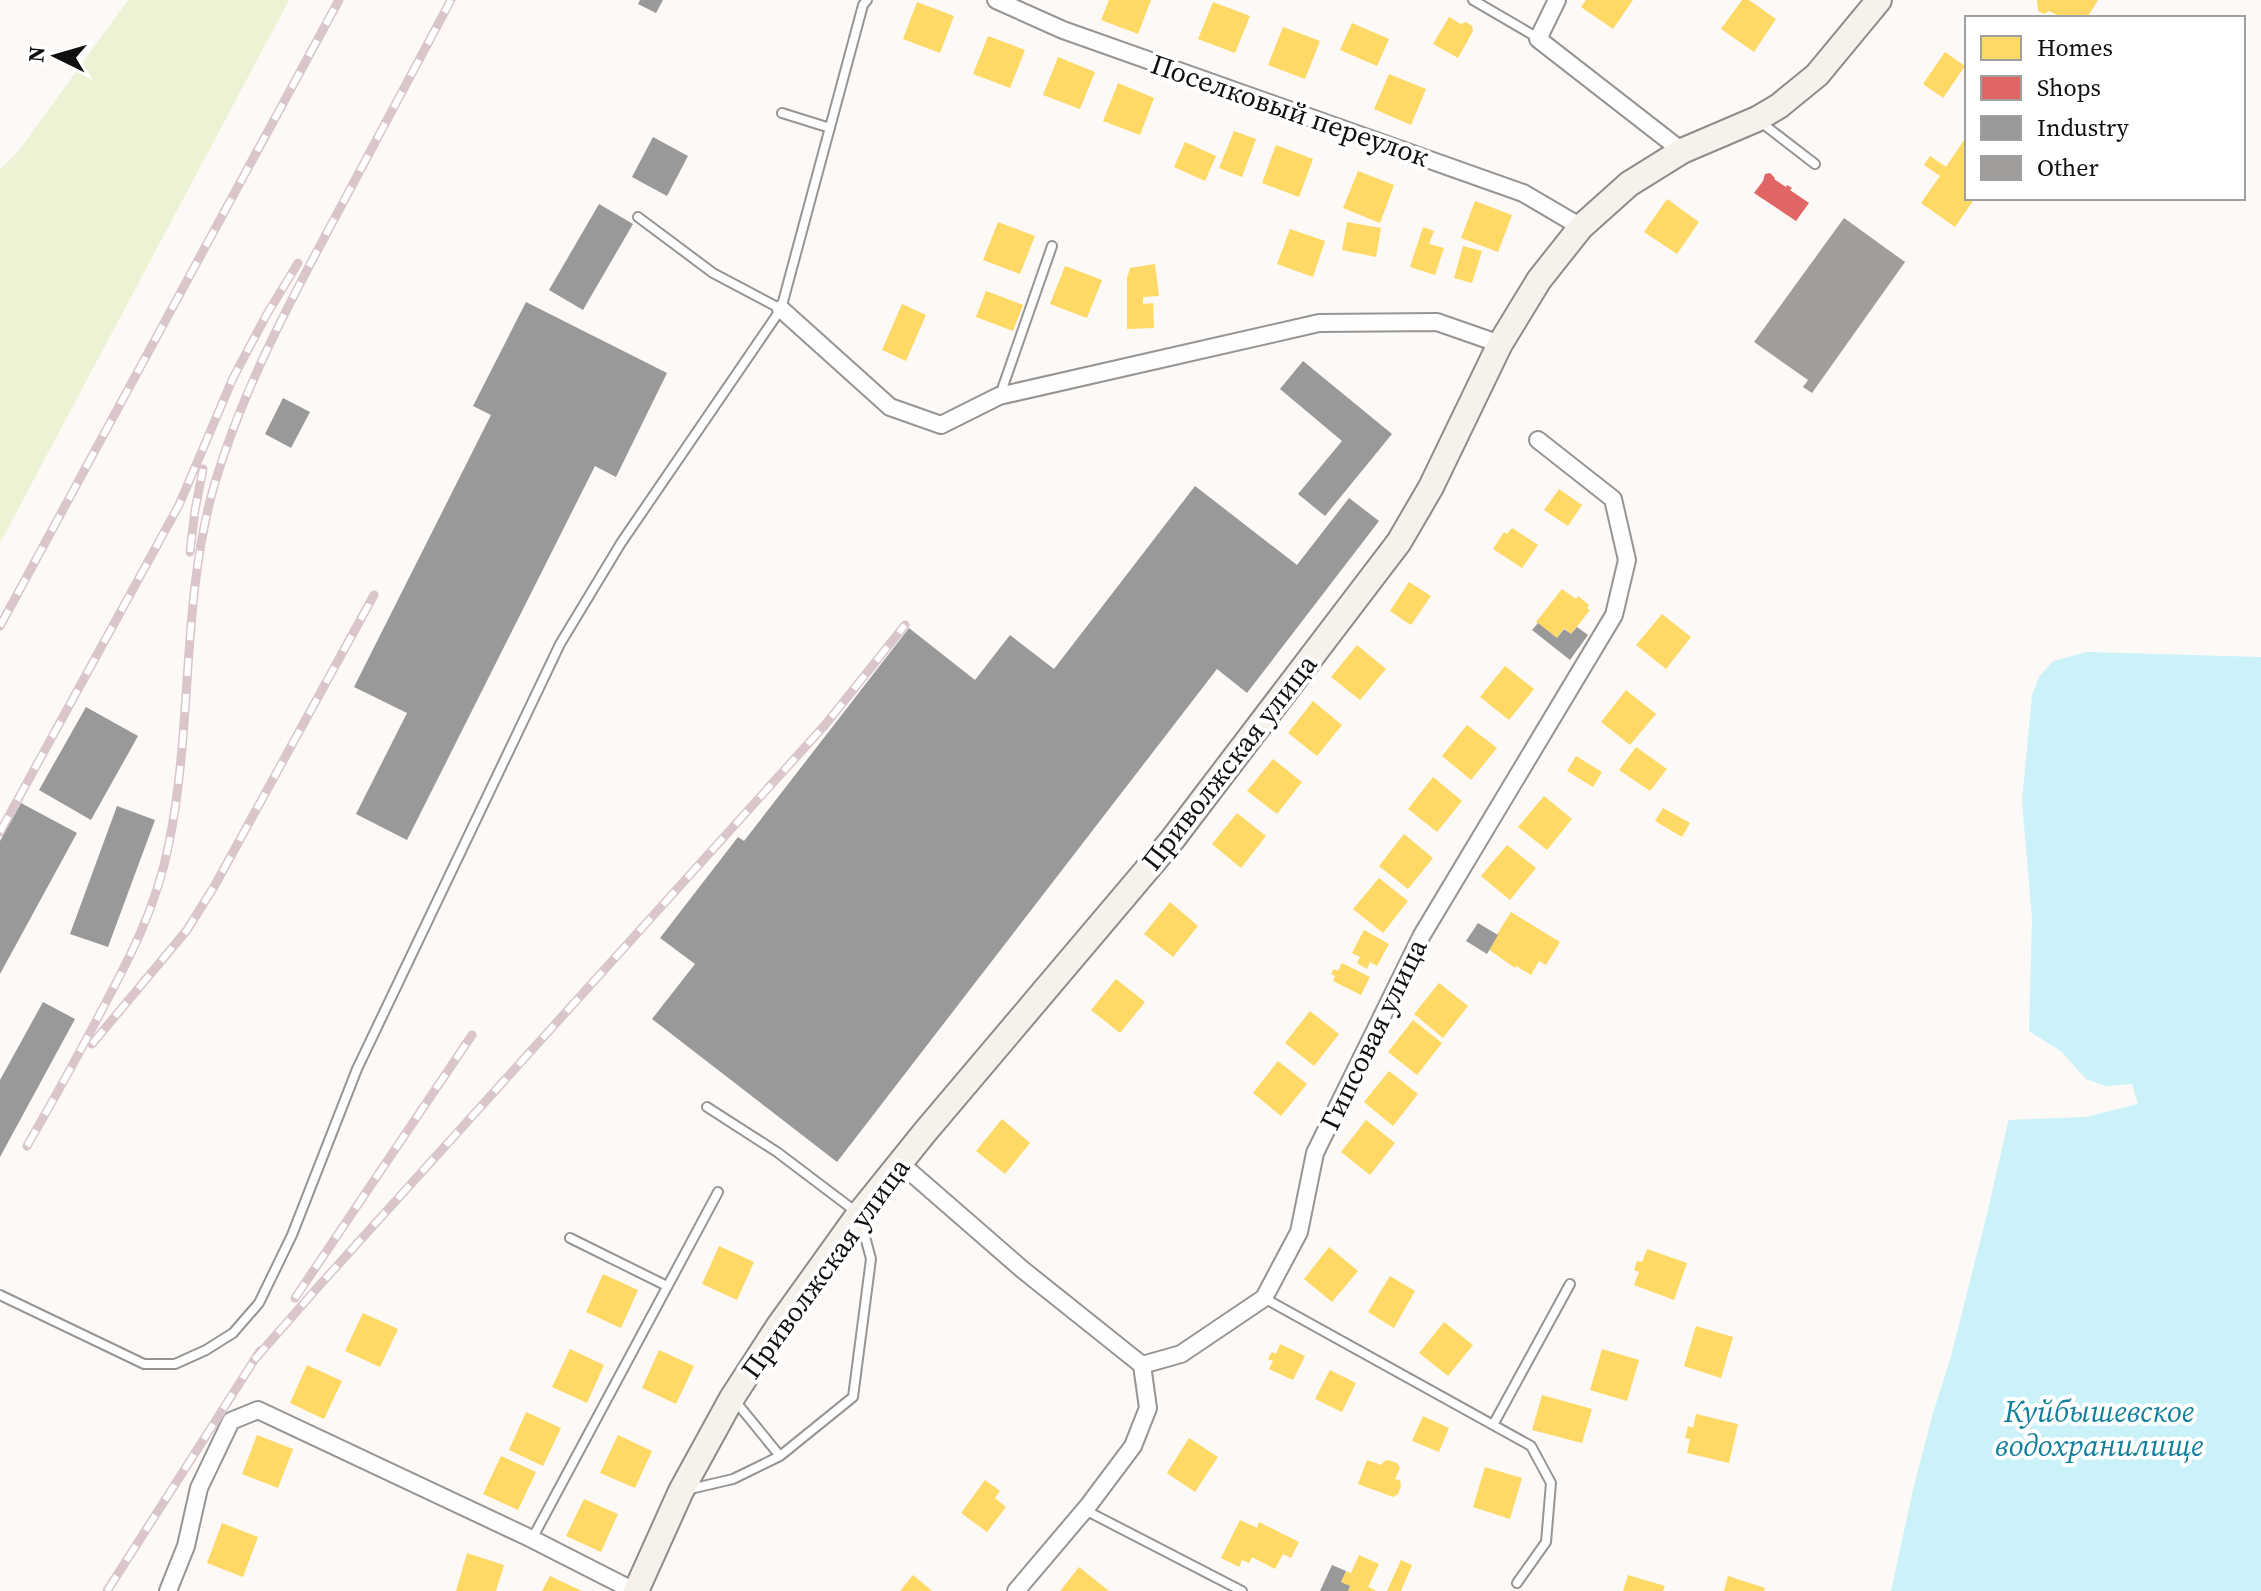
<svg xmlns="http://www.w3.org/2000/svg" width="2261" height="1591" viewBox="0 0 2261 1591" font-family="'Source Serif 4',serif">
<rect width="100%" height="100%" fill="#fcf9f6"/>
<path fill="#ecf2d4" d="M128,0H289L0,543V169L18,152Z"/>
<path fill="#caf2f8" d="M2087,652L2261,657V1591H1891L1913,1490L1933,1413L1950,1360L1987,1214L2029,1031L2032,918L2022,801L2032,696L2039,677L2053,661Z"/>
<path fill="#fcf9f6" d="M2029,1031L2061,1051L2086,1079L2106,1086L2132,1084L2138,1104L2086,1117L2008,1120Z"/>
<path fill="#ffd966" d="M1109,0H1151L1138,34L1101,20Z
M1586,0H1633L1613,29L1581,7Z
M1742,0H1749L1776,19L1754,52L1721,29Z
M2037,0H2098L2087,18H2063L2049,11L2044,14L2038,11Z
M917,2L954,16L940,53L903,39Z
M1213,2L1250,16L1235,53L1198,39Z
M1449,17L1461,24L1466,22L1472,26L1473,31L1458,58L1433,44Z
M1352,23L1389,39L1377,66L1340,50Z
M1283,27L1320,41L1305,79L1268,65Z
M988,36L1025,50L1010,88L973,74Z
M1945,52L1965,66L1943,98L1923,84Z
M1058,57L1095,72L1080,109L1043,95Z
M1389,74L1426,89L1411,125L1374,109Z
M1118,83L1154,98L1140,135L1103,121Z
M1234,131L1256,139L1242,177L1219,168Z
M1964,140L1967,142V198H1975L1955,227L1921,203L1940,176L1924,165L1930,156L1946,167Z
M1185,142L1216,156L1205,181L1174,167Z
M1276,145L1313,159L1299,197L1262,183Z
M1358,171L1394,185L1380,223L1343,208Z
M1667,199L1699,222L1677,254L1644,232Z
M1475,201L1512,215L1498,252L1461,238Z
M998,222L1035,236L1020,274L983,260Z
M1347,222L1381,228L1376,257L1342,250Z
M1423,227L1434,231L1429,244L1444,248L1435,275L1410,267Z
M1290,229L1325,241L1313,277L1277,264Z
M1463,246L1482,251L1472,283L1454,278Z
M1155,264L1159,296L1143,297V304L1153,303L1154,328L1127,329V278L1130,268Z
M1065,266L1102,280L1087,318L1050,304Z
M986,291L1023,305L1013,331L976,317Z
M902,304L926,315L906,361L882,350Z
M1559,489L1582,505L1568,526L1544,510Z
M1512,528L1538,545L1522,568L1493,549L1504,532L1507,534Z
M1409,582L1431,596L1411,625L1390,611Z
M1562,589L1576,599L1578,596L1589,605L1587,608L1590,610L1571,634L1564,628L1557,638L1536,622Z
M1662,614L1691,637L1666,669L1636,645Z
M1357,645L1386,669L1360,700L1331,677Z
M1505,666L1534,689L1509,720L1480,697Z
M1626,690L1656,714L1630,745L1601,722Z
M1313,701L1342,725L1317,756L1288,733Z
M1467,725L1497,748L1471,780L1442,756Z
M1636,747L1667,769L1650,791L1619,770Z
M1576,756L1602,772L1593,787L1567,771Z
M1273,759L1302,782L1277,814L1247,791Z
M1433,777L1462,801L1437,832L1408,809Z
M1544,796L1572,819L1547,850L1518,827Z
M1663,808L1690,823L1682,837L1655,821Z
M1237,813L1266,836L1241,868L1212,844Z
M1404,834L1433,858L1408,889L1379,866Z
M1507,845L1536,868L1510,900L1481,876Z
M1379,878L1408,901L1383,933L1353,909Z
M1170,902L1198,926L1173,957L1144,934Z
M1511,912L1560,942L1546,965L1539,961L1531,975L1516,966L1515,968L1488,949Z
M1364,930L1389,944L1377,966L1370,962L1367,969L1357,963L1360,957L1352,953Z
M1342,963L1370,977L1361,995L1333,981L1335,976L1331,974L1334,969L1338,971Z
M1116,979L1145,1002L1120,1033L1091,1010Z
M1439,983L1468,1006L1443,1038L1414,1014Z
M1310,1011L1339,1034L1314,1066L1285,1043Z
M1413,1020L1442,1043L1417,1075L1388,1052Z
M1278,1061L1307,1084L1281,1116L1253,1093Z
M1389,1071L1418,1094L1393,1126L1364,1102Z
M1002,1119L1030,1143L1005,1174L976,1151Z
M1366,1120L1395,1143L1370,1175L1341,1152Z
M719,1246L754,1262L737,1300L702,1284Z
M1329,1247L1358,1271L1332,1302L1304,1279Z
M1647,1249L1687,1263L1674,1300L1634,1285L1639,1272L1634,1270L1637,1261L1642,1262Z
M603,1274L638,1290L621,1328L586,1312Z
M1390,1276L1415,1291L1394,1328L1368,1312Z
M363,1313L398,1329L380,1367L345,1351Z
M1444,1322L1473,1345L1448,1376L1419,1353Z
M1696,1326L1733,1337L1721,1378L1684,1366Z
M1280,1344L1305,1356L1293,1380L1269,1369L1273,1361L1268,1359L1272,1352L1276,1354Z
M570,1349L604,1365L587,1403L552,1387Z
M1602,1349L1639,1360L1627,1401L1590,1390Z
M659,1350L694,1366L676,1404L642,1388Z
M307,1365L342,1381L324,1419L290,1403Z
M1330,1370L1356,1383L1342,1412L1315,1399Z
M1542,1395L1592,1409L1582,1443L1532,1430Z
M526,1412L561,1428L543,1466L509,1450Z
M1696,1414L1738,1424L1729,1463L1687,1453L1690,1439L1685,1438L1688,1426L1693,1428Z
M1423,1416L1449,1428L1439,1452L1412,1441Z
M257,1435L293,1449L278,1488L242,1474Z
M618,1435L652,1451L635,1488L600,1473Z
M1189,1438L1218,1457L1195,1492L1167,1473Z
M501,1456L536,1472L518,1510L483,1494Z
M1367,1460L1382,1465L1383,1462L1388,1460L1397,1463L1400,1468L1395,1479L1400,1480L1401,1486L1398,1494L1393,1497L1358,1484Z
M1485,1467L1522,1478L1510,1519L1473,1507Z
M985,1480L1000,1491L995,1498L1006,1507L987,1532L961,1513Z
M584,1499L618,1514L601,1552L566,1536Z
M1240,1520L1257,1528L1259,1522L1299,1542L1291,1558L1283,1554L1275,1569L1252,1557L1249,1563L1242,1560L1239,1567L1221,1558Z
M222,1523L258,1537L243,1577L207,1563Z
M467,1553L504,1565L496,1591H456Z
M1359,1555L1379,1564L1368,1587L1377,1591H1348L1350,1586L1341,1582L1346,1571L1351,1573Z
M1401,1560L1412,1565L1401,1591H1387Z
M1079,1567L1109,1591H1060Z
M913,1575L932,1591H900Z
M1628,1575L1665,1586L1663,1591H1623Z
M550,1576L582,1591H542Z
M1728,1576L1765,1588L1764,1591H1724Z"/>
<path fill="#e06666" d="M1770,173L1775,178L1774,179L1786,187L1787,185L1792,188L1790,190L1809,203L1796,221L1754,193L1763,181L1765,174Z"/>
<path fill="#999" d="M640,0H663L656,13L638,4Z
M653,137L688,156L667,196L632,177Z
M599,204L633,224L583,310L549,290Z
M526,302L667,373L616,477L595,466L407,840L356,814L407,713L354,687L491,415L473,406Z
M1303,361L1392,434L1325,516L1298,494L1342,441L1280,389Z
M283,398L310,412L291,448L265,434Z
M1195,486L1297,565L1349,498L1379,521L1247,693L1217,669L837,1162L652,1019L695,964L660,938L738,837L744,841L909,628L975,680L1010,635L1054,669Z
M1538,623L1557,638L1564,629L1571,634L1577,627L1588,635L1570,660L1532,630Z
M86,707L138,736L91,820L39,790Z
M21,803L77,833L0,974V841Z
M117,806L155,820L108,947L70,934Z
M1478,923L1498,935L1487,954L1466,941Z
M43,1002L75,1019L0,1157V1080Z
M1332,1565L1346,1571L1341,1582L1350,1586L1348,1591H1320Z"/>
<path fill="#a09d9b" d="M1844,218L1905,262L1812,393L1803,387L1808,380L1754,342Z"/>
<g fill="none" stroke-linecap="round" stroke-linejoin="round">
<defs>
<path id="lane" d="M1473,0L1538,38
M782,113L830,128
M1758,120L1815,164
M638,217L713,273L781,309
M1000,395L1052,246
M707,1107L777,1152L859,1214L871,1259L853,1397L780,1456L736,1402
M570,1238L667,1286
M0,1295L144,1364H175L206,1350L233,1333L259,1303L292,1235L357,1069L560,644L621,543L781,309L863,5L867,0
M1264,1298L1531,1446L1551,1483L1546,1542L1517,1583
M1493,1425L1570,1284
M686,1490L733,1479L780,1456
M1085,1510L1242,1591
M532,1539L718,1192"/>
<path id="street" d="M996,0L1063,30L1523,193L1581,227
M1557,0L1538,39L1682,151
M781,309L890,407L941,425L999,396L1319,323L1437,322L1500,344
M900,1163L1023,1270L1142,1365
M168,1591L186,1546L199,1488L231,1421L258,1410L532,1539L634,1591
M1016,1591L1088,1506L1133,1446L1148,1408L1142,1365L1181,1354L1264,1298L1299,1232L1315,1153L1422,935L1614,615L1627,560L1613,499L1538,440"/>
<path id="secondary" d="M636,1591L681,1491L732,1398L778,1327L859,1214L925,1132L1172,840L1399,542L1431,487L1500,344L1539,280L1581,227L1629,184L1682,151L1757,119L1779,106L1817,75L1879,0"/>
</defs>
<use href="#lane" stroke="#969594" stroke-width="12"/>
<use href="#street" stroke="#969594" stroke-width="20"/>
<use href="#secondary" stroke="#8d8c8a" stroke-width="28"/>
<use href="#lane" stroke="#fffefe" stroke-width="8"/>
<use href="#street" stroke="#fffefe" stroke-width="16"/>
<use href="#secondary" stroke="#f6f2eb" stroke-width="24"/>
<defs>
<path id="rail" d="M190,552L195,510L203,469
M0,626L339,0
M0,832L179,505L233,378L267,314L298,263
M92,1044L187,930L215,885L374,595
M27,1146C51,1104 74,1063 96,1021C128,961 156,910 169,843C193,725 181,602 214,486C241,394 286,309 331,225C371,150 411,75 451,0
M295,1298L472,1035
M254,1360L318,1287L825,725L905,625
M107,1591L260,1351"/>
</defs>
<use href="#rail" stroke="#d9c5ca" stroke-width="9"/>
<use href="#rail" stroke="#fff" stroke-width="6" stroke-dasharray="18" stroke-linecap="butt"/>
</g>
<g text-anchor="middle" dominant-baseline="central" stroke-width="8" stroke-linejoin="round" paint-order="stroke">
<g font-size="28" fill="#101010" stroke="#fff">
<text transform="translate(1290 110) rotate(19)">Поселковый переулок</text>
<text transform="translate(1229 762) rotate(-52)">Приволжская улица</text>
<text transform="translate(1373 1034) rotate(-64)">Гипсовая улица</text>
<text transform="translate(825 1268) rotate(-54)">Приволжская улица</text>
</g>
<g font-size="30" font-style="italic" fill="#117e9b" stroke="#fff">
<text x="2099" y="1411">Куйбышевское<tspan x="2099" dy="34">водохранилище</tspan></text>
</g>
</g>
<rect x="1965" y="16" width="280" height="184" fill="#ffffff" stroke="#9f9f9f" stroke-width="2"/>
<rect x="1981" y="36" width="40" height="24" fill="#ffd966" stroke="#9f9f9f" stroke-width="2"/>
<text x="2037" y="56" font-size="24" fill="#101010">Homes</text>
<rect x="1981" y="76" width="40" height="24" fill="#e06666" stroke="#9f9f9f" stroke-width="2"/>
<text x="2037" y="96" font-size="24" fill="#101010">Shops</text>
<rect x="1981" y="116" width="40" height="24" fill="#999999" stroke="#9f9f9f" stroke-width="2"/>
<text x="2037" y="136" font-size="24" fill="#101010">Industry</text>
<rect x="1981" y="156" width="40" height="24" fill="#a09d9b" stroke="#9f9f9f" stroke-width="2"/>
<text x="2037" y="176" font-size="24" fill="#101010">Other</text>
<g transform="translate(56 56) rotate(275)" stroke="#ffffff" stroke-width="6" paint-order="stroke">
<path d="M0-6L14 30L0 20L-14 30Z" fill="#101010"/>
<text y="-12" font-size="22" font-weight="bold" text-anchor="middle" fill="#101010">N</text>
</g>
</svg>
